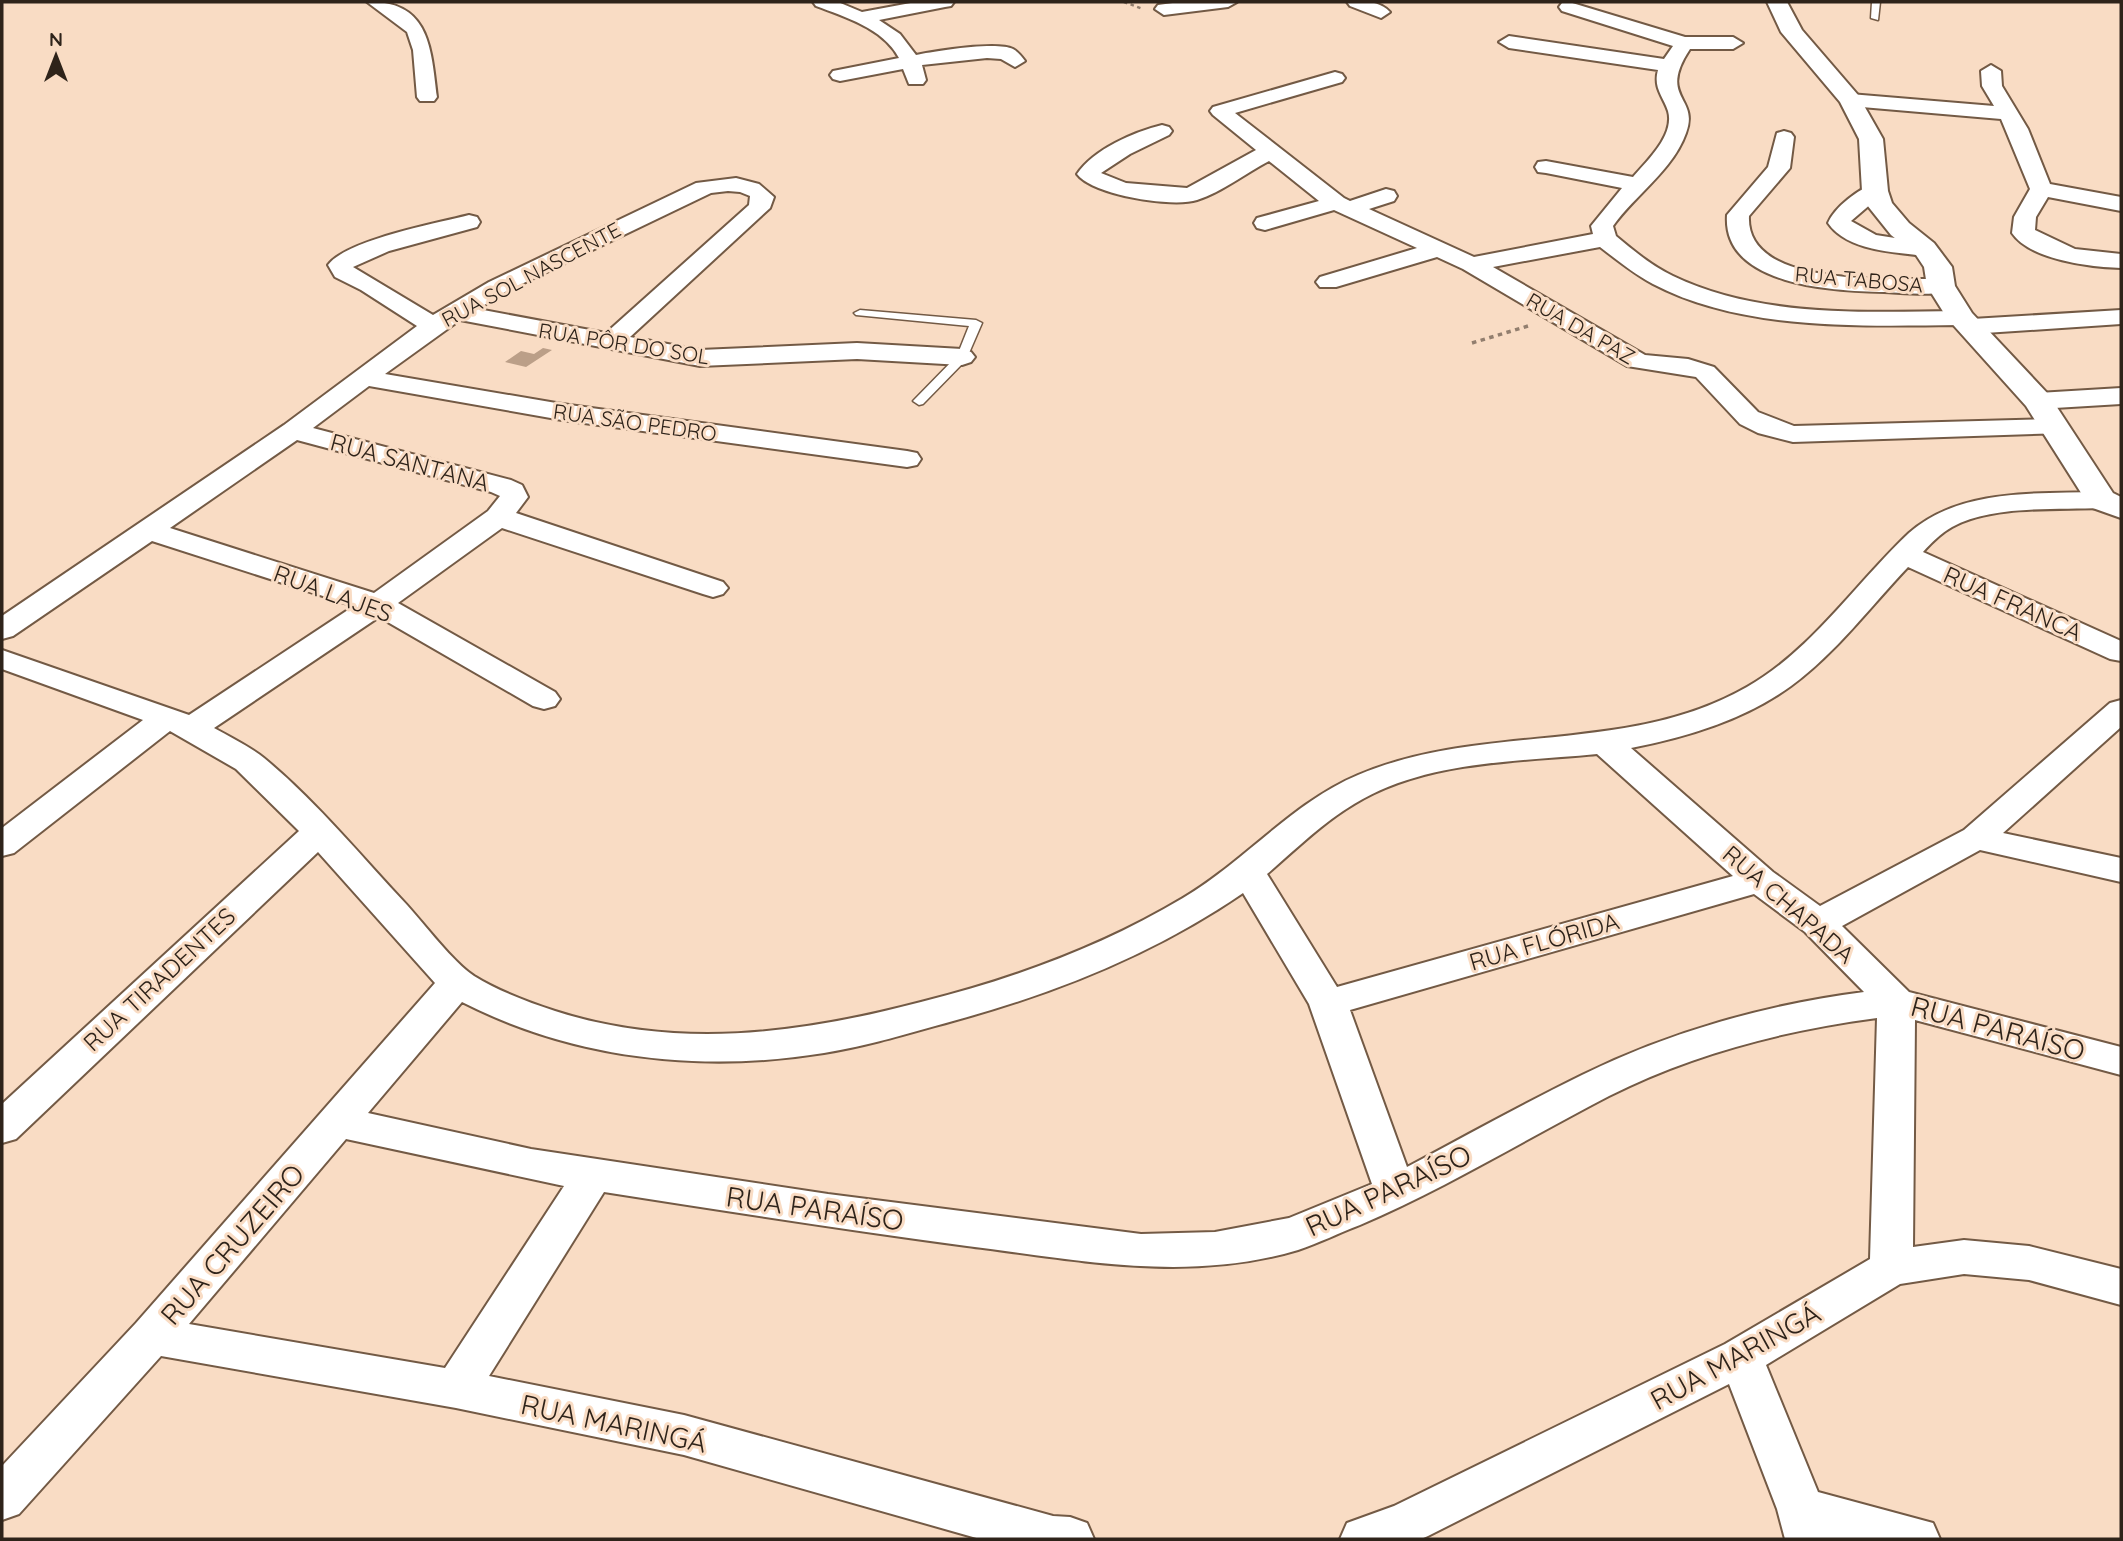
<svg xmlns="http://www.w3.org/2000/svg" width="2123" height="1541" viewBox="0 0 2123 1541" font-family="Quicksand,sans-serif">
<rect width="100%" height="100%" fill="#f9dcc4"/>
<path fill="#bb9f88" d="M543,348L552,350L526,367L505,362L521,351L534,354Z"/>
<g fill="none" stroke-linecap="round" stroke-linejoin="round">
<defs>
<path id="service" d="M1872,2H1880L1878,20L1871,18Z
M860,310L976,320L982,323L966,360L923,404L919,405L913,401L957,356L969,326L856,315L854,313Z"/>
<path id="minor" d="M367,2C430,0 431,49 437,97L434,101H420L417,97L413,50L407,32Z
M813,2H838L862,12L916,2H954L951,6L945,7L879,20L900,34L916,55C935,51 997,41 1013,49C1017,51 1022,57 1025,61L1015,67L1001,59L987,58L922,65L926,80L923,84H909L903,69L840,81L833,79L830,75L833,71L899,58C883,28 845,17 816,6Z
M1180,2H1237L1228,7L1164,15L1155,9L1158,5Z
M1347,2C1362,1 1379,0 1390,12L1381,18L1350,6Z
M1569,2L1685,37H1733L1743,43L1733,49H1690C1657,99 1700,96 1686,133C1673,170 1635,195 1613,226L1616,236C1634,251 1652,266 1673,276C1760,318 1866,312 1961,311L1970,313L1972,319L2121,310V324L1970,334L1961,332L1959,325C1861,326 1742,331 1653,284C1634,274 1617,260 1600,247L1493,267L1645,355L1688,359L1714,367L1758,412L1794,426L2055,419L2064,421L2068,427L2064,433L1793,442L1758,433L1740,424L1696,377L1627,366L1463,269L1437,257L1336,287H1320L1316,282L1320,277L1417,248L1334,210L1265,230L1257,228L1254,223L1257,218L1319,201L1269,161C1246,173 1222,192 1197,200C1173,208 1092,195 1077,174C1094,149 1134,132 1162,125L1169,127L1172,131L1169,135L1130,154L1101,173L1126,183L1187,188L1256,150L1213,115L1210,111L1213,107L1335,72L1342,74L1345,78L1342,82L1235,113L1344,198L1350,201L1386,189L1394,191L1397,196L1394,201L1369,209L1474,257L1593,234L1591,226L1622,188L1546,173L1538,172L1535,167L1538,162L1546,161L1633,177C1647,161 1675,135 1668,111C1663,96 1653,88 1658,70L1509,48L1499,42L1509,36L1664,59L1673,46L1562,11L1559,7L1562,3Z
M1991,65L2001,71L2002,86L2028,129L2050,184L2121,197V211L2048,197L2036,217L2035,230L2075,249L2121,254V268C2091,267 2030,260 2012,233L2014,217L2030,189L2001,119L1850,106L1843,104L1840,100L1843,96L1850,94L1994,106L1982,86L1981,71Z
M1784,131L1791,133L1794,137L1790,168L1749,216C1745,289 1893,278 1941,279L1949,281L1953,286L1949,291C1929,296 1905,293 1884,292C1834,291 1722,286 1727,215L1768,167L1777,133Z
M736,178L759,184L774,197L770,208L630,337L700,350L857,343L962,349L971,352L975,357L971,362L962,365L857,359L700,366L460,320L385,374L562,404L907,451L917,453L921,459L917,465L907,467L562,420L369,386L313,428L511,480L522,485L528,497L516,513L723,582L728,588L723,594L713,597L703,594L502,528L398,603L555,692L560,699L555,706L544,709L533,706L379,617L214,728C230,737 249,746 264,758C316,801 360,855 407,905C425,925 453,962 474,976C498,991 528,1002 555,1011C677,1050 799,1034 921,1002C1013,979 1101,947 1183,898C1244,862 1293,802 1358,775C1483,722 1627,756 1747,687C1812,650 1855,584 1909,533C1960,488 2037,494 2101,492L2111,494L2115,500L2111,506L2101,508C2056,510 1991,505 1952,527C1941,533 1931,543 1923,552L2121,641V661L2110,659L1908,567C1870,607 1836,653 1791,686C1744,720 1687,737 1631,748L1773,872L1820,906L1964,830L2110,703L2121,700V727L2003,833L2121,858V882L1980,850L1842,926L1909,992L2121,1047V1075L1915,1020L1913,1247L1964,1240L2029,1246L2121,1269V1305L2029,1280L1964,1274L1900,1284L1766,1365L1818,1492L1933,1523L1940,1539H1785L1777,1509L1729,1384L1428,1536L1421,1539H1340L1347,1523L1394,1506L1725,1344L1870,1259L1877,1018C1785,1030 1692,1054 1609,1096C1526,1139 1446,1188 1360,1225C1339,1233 1319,1243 1298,1250C1188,1283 1078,1260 967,1246C846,1230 725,1211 604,1192L489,1376L684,1415L1053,1516L1070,1517L1087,1523L1094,1539H980L684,1455L456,1408L161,1356L19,1514L2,1520V1466L136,1323L435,983L318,852L16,1139L2,1143V1104L299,831L236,769L170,731L14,853L2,856V828L143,720L2,669V650L189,715L354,606L152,541L13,636L2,639V616L284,425L417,326L361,290L335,277L328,265C346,240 438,223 469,215L477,217L480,222L477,227L389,251L353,267L433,315L489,282L696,183ZM728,191L740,192L750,196L749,205L606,333L478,309L505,292L711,193ZM297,440L491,492L500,496L488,511L374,593L170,528ZM1597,754L1733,876L1337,987L1267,874C1295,850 1322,823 1354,804C1426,760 1517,762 1597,754ZM1243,893L1309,1004L1372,1184L1289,1218L1215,1232L1141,1234L828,1194L531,1149L368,1113L462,1002C574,1059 701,1073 824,1053C867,1046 910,1033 953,1021C1056,993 1154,954 1243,893ZM1754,894L1805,932L1864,992C1768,1004 1669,1032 1582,1075C1523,1104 1465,1136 1407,1167L1350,1010ZM346,1139L564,1186L445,1368L189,1324Z
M1875,184L1883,186L1886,191L1851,221L1876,235L1933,244L1937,249L1933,254L1925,256C1894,252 1847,251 1828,223C1834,208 1859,188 1875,184Z
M2121,388V404L2038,409L2029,407L2025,401L2029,395L2038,393Z"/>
<path id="tertiary" d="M1767,2H1787L1802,30L1858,95L1883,139L1888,191L1892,203L1909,223L1934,243L1952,267L1955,286L1972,313L2049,395L2113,493L2121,497V518L2090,507L2026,406L1947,318L1927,286L1924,267L1916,255L1891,235L1867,205L1862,191L1859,139L1840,102L1781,32Z"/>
</defs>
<use href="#service" stroke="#735a45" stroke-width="3"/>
<use href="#minor" stroke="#735a45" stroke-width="4"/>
<use href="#tertiary" stroke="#735a45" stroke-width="4"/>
<path stroke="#927e6e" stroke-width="2.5" stroke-dasharray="3.5 3.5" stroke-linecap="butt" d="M1124,2L1143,9"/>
<path stroke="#927e6e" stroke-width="3.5" stroke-dasharray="4.5 4.5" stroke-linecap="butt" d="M1472,343L1528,326"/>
<use href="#service" fill="#fff" fill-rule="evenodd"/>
<use href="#minor" fill="#fff" fill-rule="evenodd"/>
<use href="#tertiary" fill="#fff" fill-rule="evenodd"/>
</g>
<g text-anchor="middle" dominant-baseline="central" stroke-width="6" stroke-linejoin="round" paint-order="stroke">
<g font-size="21" fill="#2e231a" stroke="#f9dcc4">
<text transform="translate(531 274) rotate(-28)">RUA SOL NASCENTE</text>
<text transform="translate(1859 279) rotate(5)">RUA TABOSA</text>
<text transform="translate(1581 328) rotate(30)">RUA DA PAZ</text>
<text transform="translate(624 343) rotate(9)">RUA PÔR DO SOL</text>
<text transform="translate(635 422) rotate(8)">RUA SÃO PEDRO</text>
</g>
<g font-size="24" fill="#2e231a" stroke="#f9dcc4">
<text transform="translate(410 462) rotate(15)">RUA SANTANA</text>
<text transform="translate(333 593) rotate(20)">RUA LAJES</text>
<text transform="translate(2013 603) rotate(24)">RUA FRANCA</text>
<text transform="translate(1789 904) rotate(41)">RUA CHAPADA</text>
<text transform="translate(1544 941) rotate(-16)">RUA FLÓRIDA</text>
<text transform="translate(159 979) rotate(-43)">RUA TIRADENTES</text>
</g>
<g font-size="28" fill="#2e231a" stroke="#f9dcc4">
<text transform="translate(1998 1028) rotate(15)">RUA PARAÍSO</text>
<text transform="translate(1388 1190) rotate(-25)">RUA PARAÍSO</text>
<text transform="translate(815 1208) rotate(8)">RUA PARAÍSO</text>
<text transform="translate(232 1244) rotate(-49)">RUA CRUZEIRO</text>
<text transform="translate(1735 1356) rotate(-29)">RUA MARINGÁ</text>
<text transform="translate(614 1423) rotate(12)">RUA MARINGÁ</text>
</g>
</g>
<rect width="2123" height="1541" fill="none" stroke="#2e231a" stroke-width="7"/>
<g transform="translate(56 56)" stroke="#f9dcc4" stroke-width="5" paint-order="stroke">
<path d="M0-5L12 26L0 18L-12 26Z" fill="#2e231a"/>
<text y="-10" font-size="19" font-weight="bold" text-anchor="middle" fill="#2e231a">N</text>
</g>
</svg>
